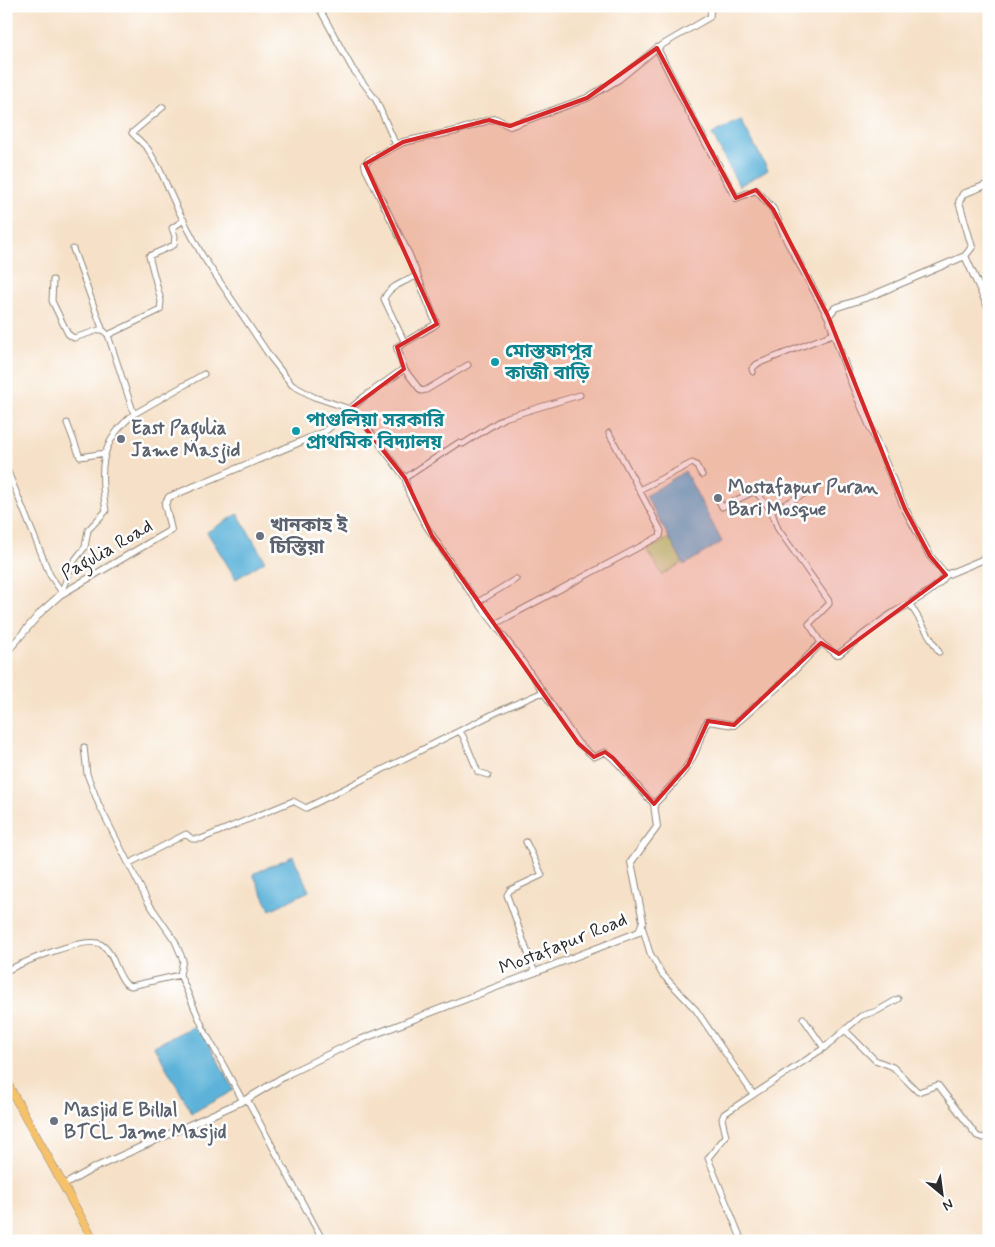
<svg xmlns="http://www.w3.org/2000/svg" width="995" height="1247" viewBox="0 0 995 1247" font-family="Mynerve,'Noto Sans Bengali',sans-serif">
<rect width="100%" height="100%" fill="#fff"/>
<filter id="ink" filterUnits="userSpaceOnUse"><feTurbulence type="fractalNoise" baseFrequency=".02" numOctaves="2"/><feDisplacementMap in="SourceGraphic" scale="10" xChannelSelector="R" yChannelSelector="G"/><feConvolveMatrix kernelMatrix="1 2 1 2 8 2 1 2 1" color-interpolation-filters="sRGB"/></filter>
<filter id="wash" filterUnits="userSpaceOnUse"><feTurbulence type="fractalNoise" baseFrequency=".0096" numOctaves="4" result="noise"/><feDisplacementMap in="SourceGraphic" scale="20" xChannelSelector="R" yChannelSelector="G"/><feGaussianBlur stdDeviation="1.12" result="paint"/><feColorMatrix in="noise" values="0 0 0 0 0 0 0 0 0 0 0 0 0 0 0 0 0 1.4 0 .05"/><feComposite in="paint" operator="in"/></filter>
<g filter="url(#wash)">
<rect width="100%" height="100%" fill="#f6e1c8"/>
<path fill="#b4d982" stroke="#708256" d="M674,535L687,560L662,575L648,550Z"/>
<path fill="#5cb2d9" stroke="#446e82" d="M741,120L768,170L739,186L712,134Z
M685,471L722,542L684,565L646,496Z
M238,514L265,561L236,579L207,532Z
M293,856L309,891L270,910L253,874Z
M198,1024L234,1090L192,1113L154,1046Z"/>
</g>
<g filter="url(#ink)">
<g fill="none" stroke-linecap="round" stroke-linejoin="round">
<defs>
<path id="minor" d="M318,6L352,68L376,100L396,145
M657,48L710,17L711,6
M163,107L132,133L148,149L159,168L177,208L202,255L271,358L292,385L314,397L353,410L358,415L405,478L409,494L425,524L467,588L518,655L578,743L594,757L605,752C624,766 637,788 654,804
M73,249L103,331
M53,280L52,301L68,334L74,338L102,329L108,335
M404,341L384,299C389,286 405,282 416,276
M404,369L421,391L426,390L468,365
M753,372L752,369L757,364L833,334
M134,414L204,374
M67,423L80,457L105,453
M6,467L50,575L61,591
M405,478L458,443L463,444L504,418L580,395
M639,490L692,463L696,465L702,475
M718,499L722,507L755,491L771,510L778,529L829,601V604L809,624L821,643L836,654
M771,511L816,488
M60,595L74,561L85,547L88,530L106,511C99,470 99,442 134,414L108,335L160,310L161,301L149,256L174,245L175,236L172,228L184,220
M478,602L516,579
M910,604L939,652
M495,624L660,536L661,531L609,433
M459,731L463,736L478,772L488,775
M84,747L87,774L99,805L148,902L175,941L183,960L180,975L204,1030L243,1101
M526,842L542,875L510,890L507,895L535,973
M130,863L186,834L192,839H201L293,801L306,808L497,712L543,692
M642,926L650,953L662,974L696,1010L753,1094
M6,971C22,963 88,934 102,945C114,953 116,974 126,984L131,986L180,975
M803,1018L824,1048
M846,1031L875,1060L893,1067L918,1092L938,1085L977,1136L983,1138L989,1135
M247,1099L323,1241
M476,1241H484
M742,1241L708,1158L726,1136L722,1119L724,1114L824,1048L861,1016L877,1011L898,999"/>
<path id="tertiary" d="M965,256L989,309
M828,316L835,308L871,296L965,256L972,247L959,202L963,194L989,184
M946,575L989,557
M6,653L41,612L60,595L171,530L165,504L169,497L324,432L363,398L404,369L397,347L433,326L436,324L435,320L409,255L366,169L365,164L369,160L403,142L456,131L489,120L496,119L510,126L587,98L619,79L657,48L688,110L736,198L756,190L773,209L787,241L828,316L849,377L905,509L930,556L946,575
M836,654H839C857,640 876,624 895,612C913,601 934,592 946,575
M64,1185L92,1169L247,1099L290,1073L352,1043L639,932L643,921L631,862L657,827L654,804C670,788 687,771 696,750C700,740 701,730 708,721L734,725L781,684L821,643"/>
<path id="trunk" d="M6,1081L94,1241"/>
</defs>
<use href="#minor" stroke="#90867a" stroke-width="7"/>
<use href="#tertiary" stroke="#90867a" stroke-width="8"/>
<use href="#trunk" stroke="#90867a" stroke-width="9"/>
<use href="#minor" stroke="#fff" stroke-width="5"/>
<use href="#tertiary" stroke="#fff" stroke-width="6"/>
<use href="#trunk" stroke="#f5c16b" stroke-width="8"/>
</g>
</g>
<path fill="#d62828" fill-opacity="0.2" stroke="#d62828" stroke-width="4" stroke-linejoin="round" d="M657,48L736,198L756,190L773,209L828,316L905,509L930,556L946,575L839,654L821,643L734,725L708,721L688,765L654,804L613,758L605,752L594,757L578,743L432,536L405,478L350,409L404,369L397,347L437,324L365,164L403,142L489,120L510,126L587,98Z"/>
<g fill="#0f9aa8" stroke="#fff" stroke-width="2">
<circle cx="495" cy="362" r="5"/>
<circle cx="296" cy="431" r="5"/>
</g>
<g fill="#6b7280" stroke="#fff" stroke-width="2">
<circle cx="121" cy="439" r="5"/>
<circle cx="718" cy="498" r="5"/>
<circle cx="260" cy="536" r="5"/>
<circle cx="54" cy="1121" r="5"/>
</g>
<g text-anchor="middle" dominant-baseline="central" stroke-width="5" stroke-linejoin="round" paint-order="stroke">
<g font-size="19" font-weight="bold" fill="#0d838f" stroke="#fff" text-anchor="start">
<text x="505" y="351">মোস্তফাপুর<tspan x="505" dy="22">কাজী বাড়ি</tspan></text>
<text x="306" y="420">পাগুলিয়া সরকারি<tspan x="306" dy="22">প্রাথমিক বিদ্যালয়</tspan></text>
</g>
<g font-size="19" font-weight="bold" fill="#5b616d" stroke="#fff" text-anchor="start">
<text x="131" y="428">East Pagulia<tspan x="131" dy="22">Jame Masjid</tspan></text>
<text x="728" y="487">Mostafapur Puran<tspan x="728" dy="22">Bari Mosque</tspan></text>
<text x="270" y="525">খানকাহ ই<tspan x="270" dy="22">চিস্তিয়া</tspan></text>
<text x="64" y="1110">Masjid E Billal<tspan x="64" dy="22">BTCL Jame Masjid</tspan></text>
</g>
<g font-size="19" fill="#2b2b2b" stroke="#fff">
<text transform="translate(107 550) rotate(-30)">Pagulia Road</text>
<text transform="translate(563 944) rotate(-22)">Mostafapur Road</text>
</g>
</g>
<rect width="995" height="1247" fill="none" stroke="#fff" stroke-width="25"/>
<g transform="translate(942 1194) rotate(151)" stroke="#ffffff" stroke-width="4" paint-order="stroke">
<path d="M0-4L9 19L0 12L-9 19Z" fill="#2b2b2b"/>
<text y="-8" font-size="14" font-weight="bold" text-anchor="middle" fill="#2b2b2b">N</text>
</g>
</svg>
